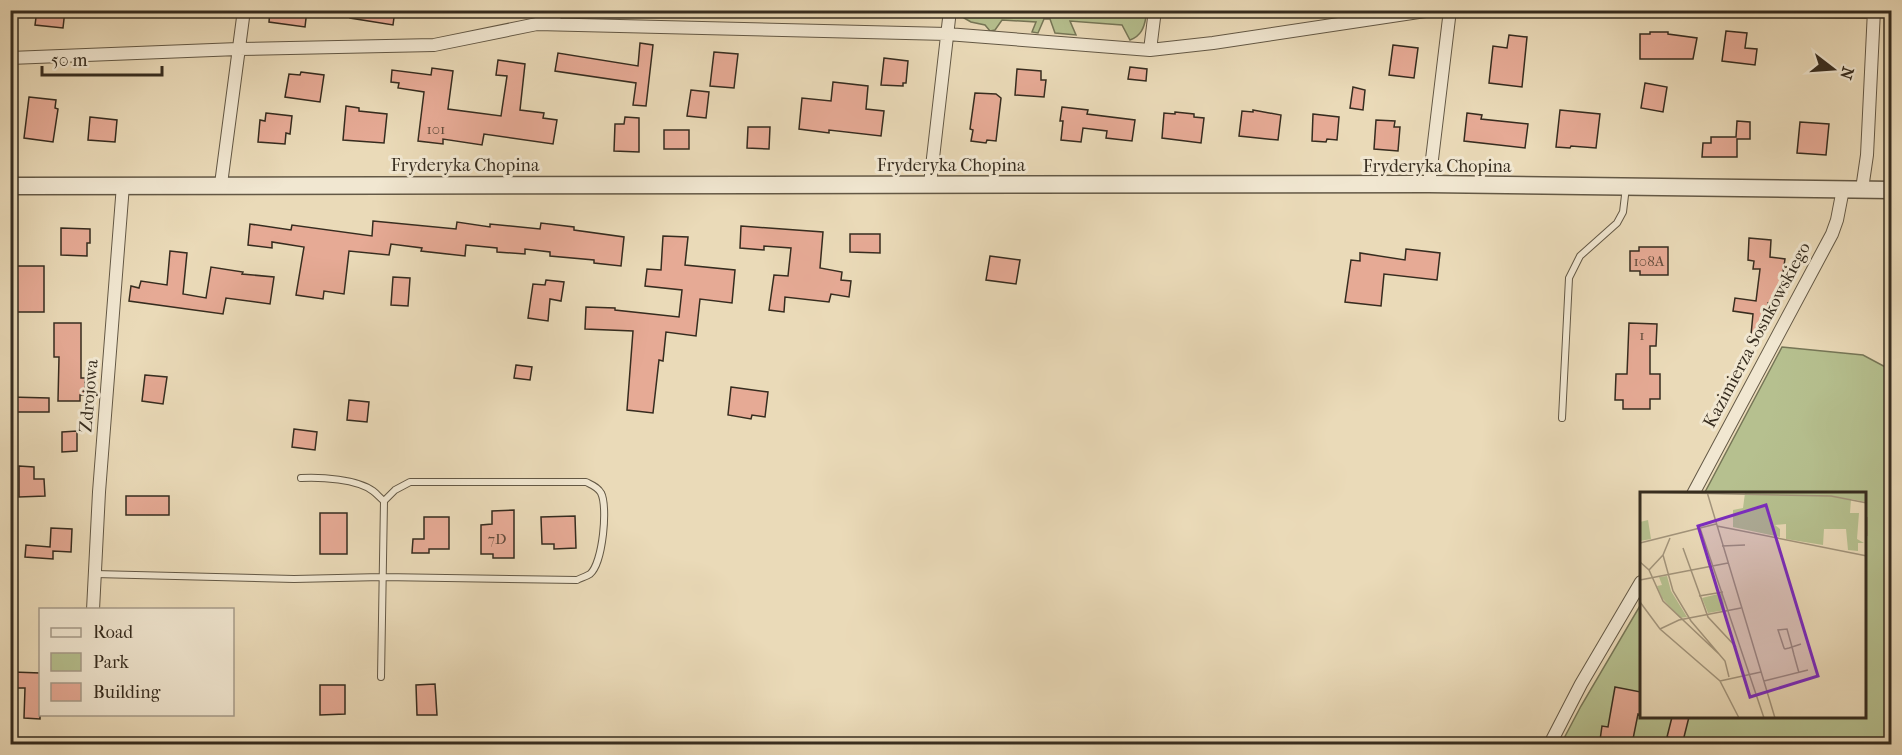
<svg xmlns="http://www.w3.org/2000/svg" width="1902" height="755" viewBox="0 0 1902 755" font-family="'IM FELL French Canon',serif">
<rect width="100%" height="100%" fill="#eadab8"/>
<filter id="stains"><feTurbulence type="fractalNoise" baseFrequency=".00333" numOctaves="4"/><feColorMatrix values="0 0 0 0 .2 0 0 0 0 .09 0 0 0 0 .02 0 0 0 .5 -.17"/></filter>
<radialGradient id="worn" r=".72"><stop offset=".6" stop-color="#630" stop-opacity="0"/><stop offset="1" stop-color="#630" stop-opacity=".3"/></radialGradient>
<path fill="#b6c08f" stroke="#767657" stroke-width="1.5" d="M593,10H809V11L808,15L619,11L609,16L596,17Z
M1135,11L1134,16L1146,17C1144,28 1141,36 1130,40L1122,25L1070,21L1076,35L1055,33L1050,19H1044L1038,33L1032,32L1036,22L1002,20L995,30L990,31L985,25L971,22L964,18L963,11Z
M1782,347L1863,355L1891,370V744H1561L1581,706L1641,604V718H1864V494H1704Z"/>
<path fill="#e6aa95" stroke="#362c1f" stroke-width="1.5" d="M37,10H65L63,28L35,25Z
M270,10H307L305,27L269,22Z
M350,10H395L393,25L350,18Z
M1726,31L1747,33L1745,48L1757,49L1755,65L1722,61Z
M1650,32H1668V34L1697,38L1693,59H1640V34H1650Z
M1509,35L1527,37L1522,87L1489,83L1493,46L1507,48Z
M640,43L653,45L646,106L633,105L636,83L555,71L558,53L638,66Z
M1393,45L1418,48L1414,78L1389,75Z
M714,52L738,54L734,88L710,86Z
M884,58L908,61L906,83H903V86L881,85Z
M498,60L525,64L520,110L544,113L543,118L557,120L553,144L484,134L482,145L443,139V144L418,141L424,92L398,88L399,83L391,82L392,70L431,75L432,68L453,71L448,109L501,116L507,76L496,75Z
M1130,67L1147,69L1146,81L1128,79Z
M1017,69L1041,71V80H1046L1044,97L1015,95Z
M301,72L324,75L320,102L285,97L289,74L300,75Z
M833,82L868,86L866,109L884,111L881,136L829,130V133L799,129L802,98L831,101Z
M1645,83L1667,87L1663,112L1641,108Z
M1353,87L1365,90L1363,110L1350,108Z
M691,90L709,92L706,118L687,116Z
M975,93L996,94L1001,98L996,141L987,140L986,143L971,141L973,130L970,129Z
M29,97L56,100L55,108L58,109L53,142L24,138Z
M346,106L359,108V111L387,114L384,143L343,140Z
M1062,107L1088,110L1087,114L1135,120L1132,141L1106,138L1107,131L1083,128L1081,142L1061,140L1063,121H1060Z
M1253,110L1281,115L1278,140L1239,136L1242,111L1253,112Z
M1560,110L1600,114L1596,148L1571,146L1570,148L1556,147Z
M1175,112L1194,114V117L1204,118L1201,143L1162,138L1164,113L1175,114Z
M266,113L292,116L290,134L286,133L285,144L258,142L260,120L265,121Z
M1467,113L1482,115L1481,119L1528,124L1525,148L1464,141Z
M1313,114L1339,117L1337,140L1327,139L1326,142L1312,141Z
M90,117L117,120L115,142L88,140Z
M625,117L639,118V152L614,151L615,124H624Z
M1376,120L1395,121L1394,127H1400L1398,151L1374,149Z
M1737,121L1750,122V139H1737V157H1702L1703,143H1711V137H1736Z
M1800,122L1829,124L1826,155L1797,153Z
M748,127H770L769,149L747,148Z
M664,130H689V149H664Z
M373,221L456,229L457,222L490,227V224L540,229L541,223L574,227V230L624,237L621,266L594,263V260L550,256V252L525,249V254L497,252V248L466,245L465,256L421,251L422,248L391,244L389,255L349,251L344,294L324,291L323,299L296,295L304,247L272,242V248L248,245L250,224L291,230L292,225L372,236Z
M741,226L823,232L820,268L842,272L841,280L851,281L849,297L831,294L829,302L785,297L784,312L769,310L774,275L788,276L791,248L764,246V250L740,248Z
M61,228L90,229V243H87V256L61,255Z
M850,234H880V253L850,252Z
M663,236L688,237L685,265L735,270L732,303L700,299L696,336L666,332L663,361L659,360L653,413L627,410L633,331L585,329L586,307L615,308V310L679,317L682,290L645,286L647,269L661,270Z
M1749,238L1771,240L1770,257L1785,259L1778,305L1768,303L1762,337L1751,335L1753,314L1733,311L1735,298L1756,301L1760,269H1753L1754,261L1748,260Z
M1639,247H1668V275H1640V271H1630V251H1639Z
M1406,249L1440,253L1437,280L1384,274L1381,306L1345,302L1351,260L1360,261V253L1405,260Z
M170,251L187,253L183,294L206,298L211,267L243,272L242,274L274,277L270,304L226,298L223,314L129,301L131,286L139,288L141,281L167,285Z
M990,256L1020,260L1016,284L986,280Z
M10,266H44V312H10Z
M393,277L410,278L408,306L391,305Z
M546,280L564,282L561,301L550,299L548,321L528,318L533,284L545,285Z
M54,323H81V378H85V395H80V401H58L59,357H54Z
M1629,323L1657,324L1656,346H1650V374H1660V399H1650V409H1623V400H1615L1616,374H1627Z
M516,365L532,367L530,380L514,378Z
M145,375L167,377L163,404L142,401Z
M731,387L768,392L765,417L752,415L751,419L728,415Z
M10,397L49,398V412H10Z
M349,400L369,402L367,422L347,420Z
M294,429L317,432L315,450L292,447Z
M77,431V451L62,452V432Z
M19,466L34,467V479H44L45,496L19,497Z
M126,496H169V515H126Z
M514,510V558H493V554H481V525L492,524V511Z
M320,513H347V554H320Z
M575,516L576,548L554,549V544H542L541,517Z
M424,517H449V549H429V553H412L413,539H424Z
M51,528L72,529L71,552L53,551V559L25,557L26,545L50,547Z
M13,672L40,673V719L24,718L25,688H12Z
M435,684L437,715H417L416,685Z
M320,685H345V714L320,715Z
M1615,687L1641,692V715L1638,714L1632,744L1600,740L1602,726L1608,727Z
M1672,717H1689L1683,741L1667,737Z"/>
<g fill="none" stroke-linecap="round" stroke-linejoin="round">
<defs>
<path id="service" d="M1562,418L1569,278L1580,256L1617,223L1623,212L1626,187
M301,478C321,477 357,479 373,491C377,494 380,498 384,501
M95,574L294,579L382,577L577,580C581,578 587,576 590,574C603,563 608,506 601,493C598,487 592,485 586,482H410L395,490L384,501C383,560 382,618 381,677"/>
<path id="minor" d="M1677,10L1874,12
M538,23L564,10
M1150,50L1155,10
M10,58L238,49L434,45L537,24L947,34L1150,50L1213,43L1432,10
M221,184L244,10
M930,184L950,10
M1429,184L1450,10
M1862,189L1867,155L1874,10
M1693,494L1832,234L1837,220L1843,189
M93,610L99,492L123,185
M1550,744L1581,684L1641,582"/>
<path id="tertiary" d="M10,186L1429,184L1892,190"/>
</defs>
<use href="#service" stroke="#635845" stroke-width="8"/>
<use href="#minor" stroke="#635845" stroke-width="14"/>
<use href="#tertiary" stroke="#635845" stroke-width="19"/>
<use href="#service" stroke="#f1e7d1" stroke-width="6"/>
<use href="#minor" stroke="#f1e7d1" stroke-width="12"/>
<use href="#tertiary" stroke="#f1e7d1" stroke-width="16"/>
</g>
<g text-anchor="middle" dominant-baseline="central" stroke-width="6" stroke-linejoin="round" paint-order="stroke">
<g font-size="15" fill="#624c3c">
<text x="436" y="129">101</text>
<text x="1649" y="261">108A</text>
<text x="1642" y="335">1</text>
<text x="497" y="539">7D</text>
</g>
<g font-size="18" fill="#362c1f" stroke="#f1e7d1">
<text x="465" y="165">Fryderyka Chopina</text>
<text x="951" y="165">Fryderyka Chopina</text>
<text x="1437" y="166">Fryderyka Chopina</text>
<text transform="translate(1757 335) rotate(-62)">Kazimierza Sosnkowskiego</text>
<text transform="translate(89 396) rotate(-85)">Zdrojowa</text>
</g>
</g>
<g transform="translate(1640 492)">
<rect width="226" height="226" fill="#eadab8"/>
<path d="M84,0H226V10L211,7L210,21H219L217,47L224,51H218V59L208,58L206,37H184L183,53L146,47V32L135,33L140,37V45L93,35V18L103,16L105,1ZM8,28L11,47L0,49V30ZM27,84L31,99L47,125L40,126L22,106L17,94L22,93L19,85ZM82,101L85,118L68,121L62,106Z" fill="#b6c08f"/>
<path fill="none" stroke="#a2947b" stroke-width="1.5" d="M0,0L191,4L227,11M67,0L135,226M227,25V44M77,34L227,64M60,36L124,226M30,46L23,63L33,99L51,129L85,169L89,185M0,51L76,32M82,54L105,53M43,56L68,125L96,155M0,70L9,78L23,109L80,163M9,78L23,63M0,88L88,71M59,104L83,100M0,110L20,137L80,189L99,226M20,137L39,128L101,116M159,181L154,163L152,155L147,137L138,138L144,156L145,157L149,156L161,152M80,189L121,180M124,189L168,178"/>
<path fill="#7b2cbf" fill-opacity="0.15" stroke="#7b2cbf" stroke-width="3" d="M126,13L178,184L110,205L58,34Z"/>
<rect width="226" height="226" fill="none" stroke="#362c1f" stroke-width="3"/>
</g>
<rect width="1902" height="755" fill="none" stroke="#eadab8" stroke-width="36"/>
<rect x="12" y="12" width="1878" height="731" fill="none" stroke="#362c1f" stroke-width="3"/>
<rect x="18" y="18" width="1866" height="719" fill="none" stroke="#362c1f" stroke-width="1.5"/>
<rect x="39" y="608" width="195" height="108" fill="#f1e7d1" stroke="#a69c8a" stroke-width="1.5"/>
<rect x="51" y="628" width="30" height="9" fill="#f1e7d1" stroke="#a69c8a" stroke-width="1.5"/>
<text x="93" y="638" font-size="18" fill="#362c1f">Road</text>
<rect x="51" y="653" width="30" height="18" fill="#b6c08f" stroke="#a69c8a" stroke-width="1.5"/>
<text x="93" y="668" font-size="18" fill="#362c1f">Park</text>
<rect x="51" y="683" width="30" height="18" fill="#e6aa95" stroke="#a69c8a" stroke-width="1.5"/>
<text x="93" y="698" font-size="18" fill="#362c1f">Building</text>
<g transform="translate(1833 69) rotate(107)" stroke="#f1e7d1" stroke-width="4.5" paint-order="stroke">
<path d="M0-4.5L10 22L0 15L-10 22Z" fill="#362c1f"/>
<text y="-9" font-size="16" font-weight="bold" text-anchor="middle" fill="#362c1f">N</text>
</g>
<path d="M42 66v9h120v-9" fill="none" stroke="#362c1f" stroke-width="3"/>
<text x="51" y="66" font-size="18" fill="#362c1f" stroke="#f1e7d1" stroke-width="4.5" paint-order="stroke">50 m</text>
<rect width="100%" height="100%" filter="url(#stains)"/>
<rect width="100%" height="100%" fill="url(#worn)"/>
</svg>
